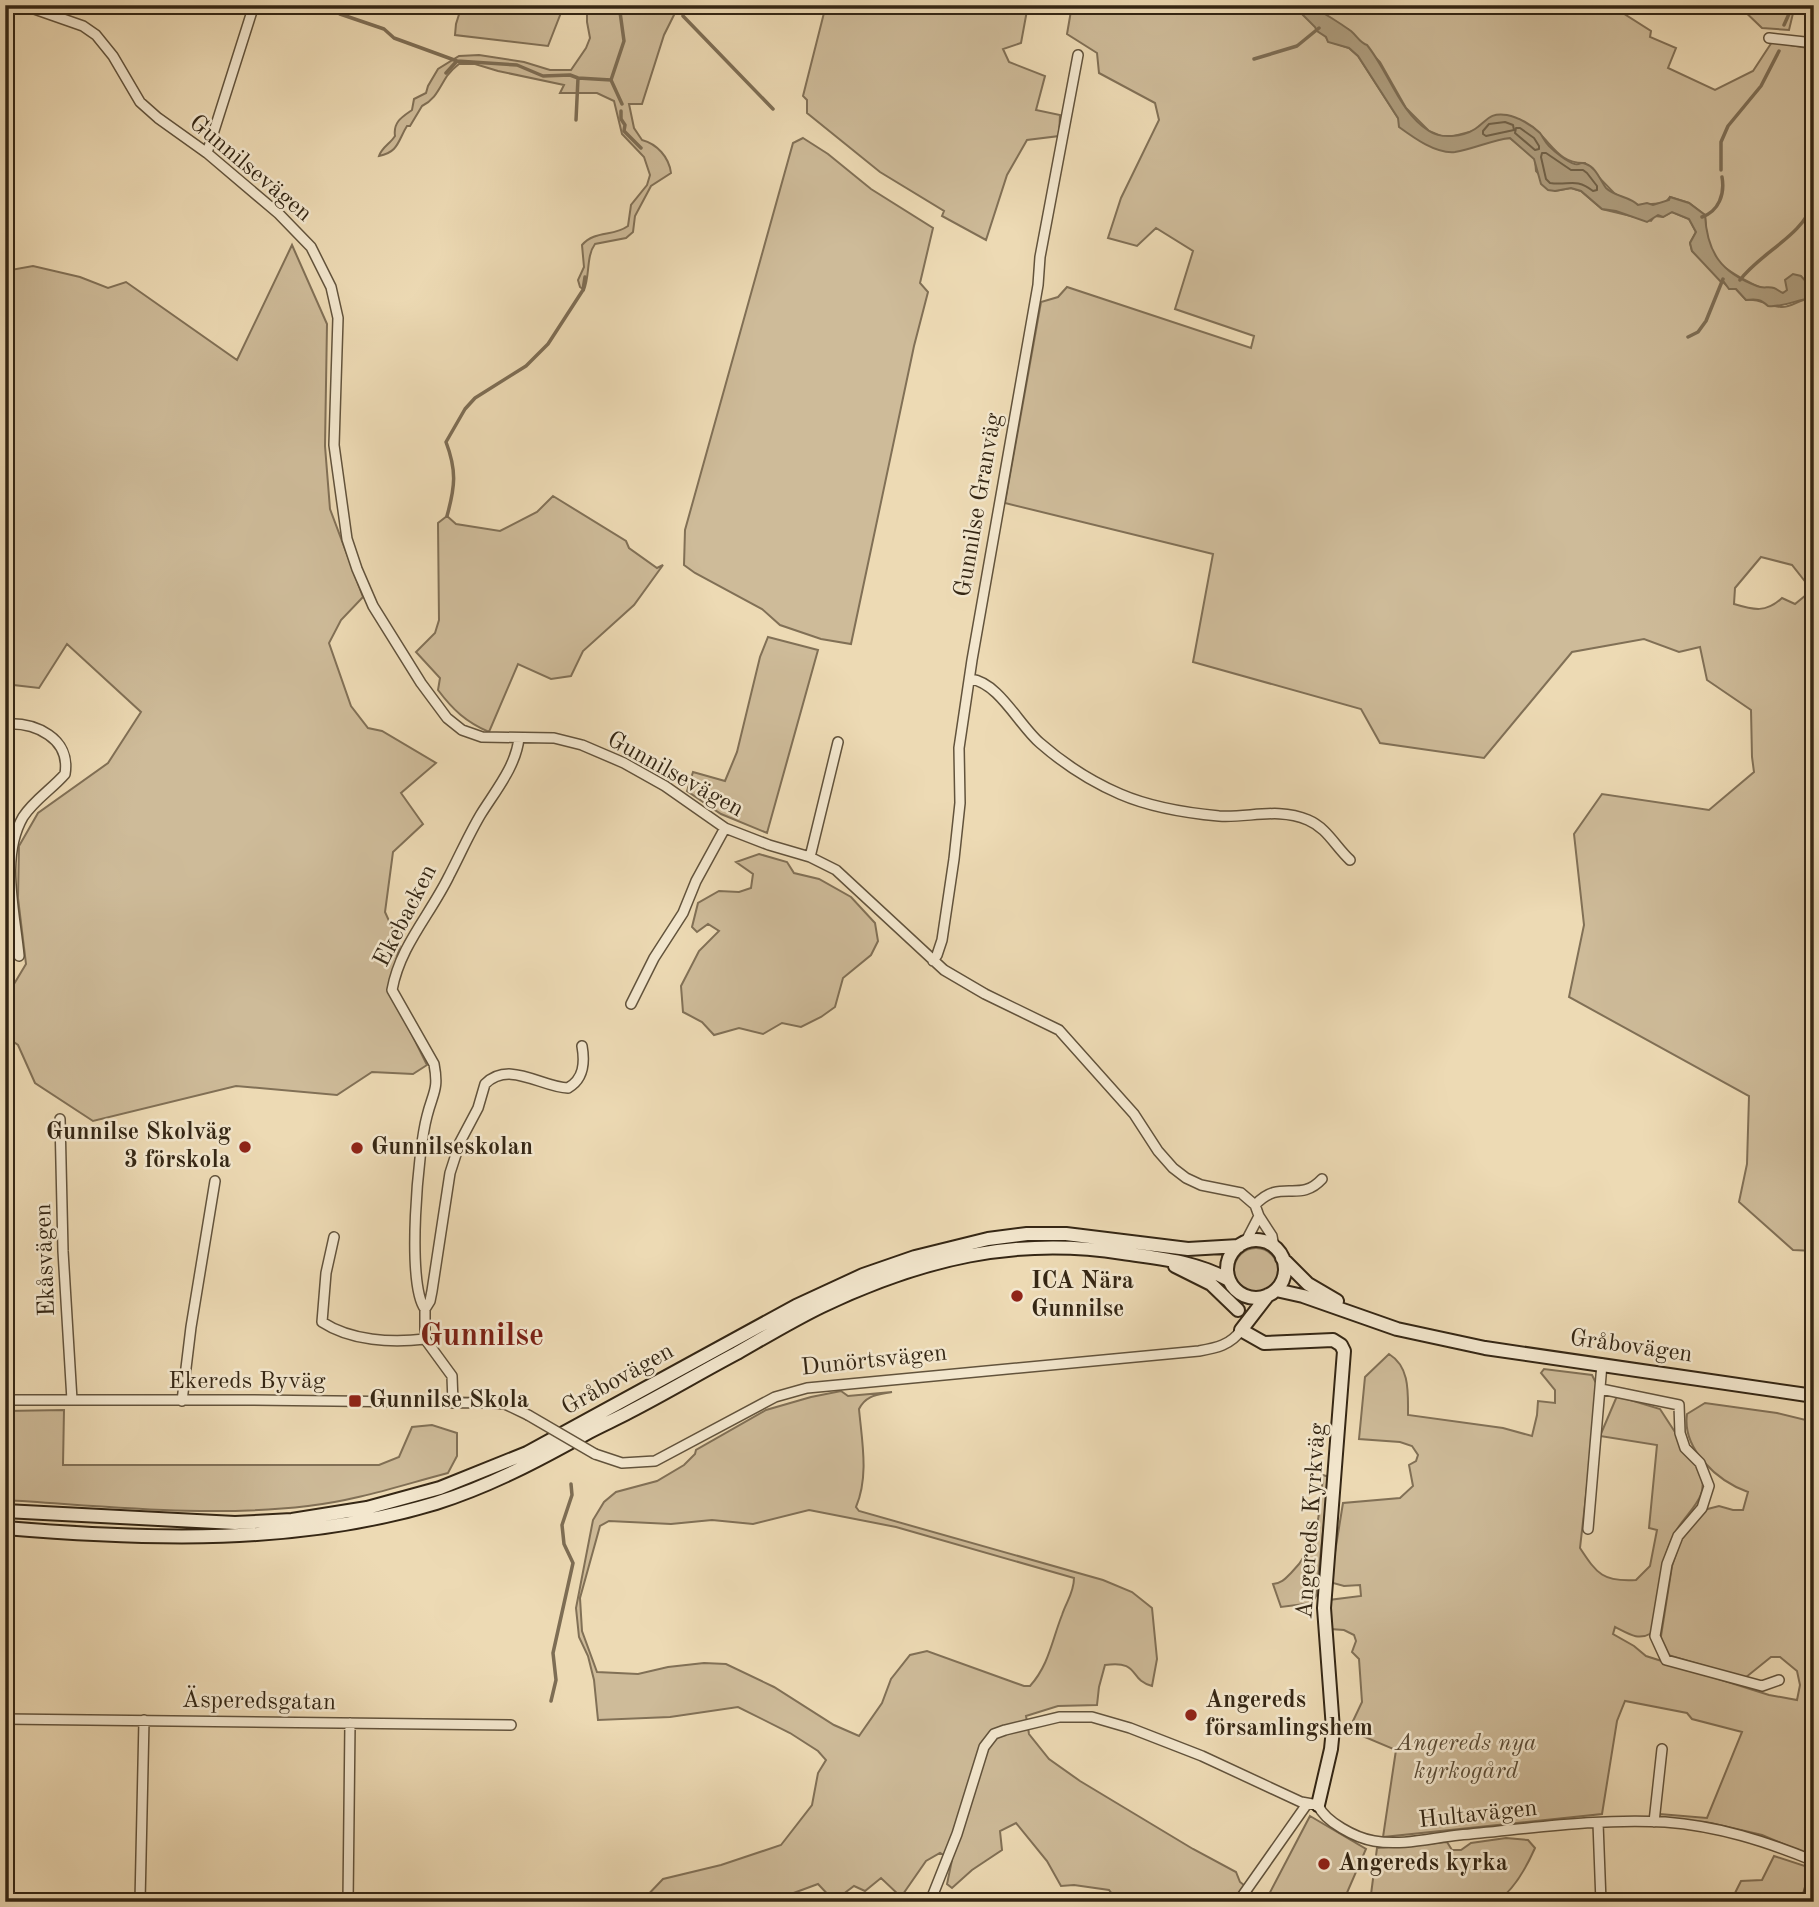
<svg xmlns="http://www.w3.org/2000/svg" width="1819" height="1907" viewBox="0 0 1819 1907" font-family="'Old Standard TT',serif">
<rect width="100%" height="100%" fill="#eddab4"/>
<filter id="stains"><feTurbulence type="fractalNoise" baseFrequency=".00286" numOctaves="4"/><feColorMatrix values="0 0 0 0 .2 0 0 0 0 .09 0 0 0 0 .02 0 0 0 .5 -.17"/></filter>
<radialGradient id="worn" r=".72"><stop offset=".6" stop-color="#630" stop-opacity="0"/><stop offset="1" stop-color="#630" stop-opacity=".3"/></radialGradient>
<path fill="#cebb99" stroke="#817056" stroke-width="2" fill-rule="evenodd" d="M462,5H564L548,46L455,35L456,24Z
M587,5H679L664,35L642,104H629L634,128L642,140C657,144 669,157 671,173L651,186L635,216L633,232L626,238L595,244C586,256 590,276 584,290L580,287L578,280L584,267L582,245C595,230 613,237 628,226L631,205L647,185L650,175L644,157L622,134L614,101L597,93H560L564,85L498,71L475,64H459C455,67 450,72 447,76C439,88 436,99 422,106L410,126H407C398,140 399,152 379,156C382,147 390,144 395,136C393,122 402,117 412,110L414,99L426,93L428,86L438,69L459,56L479,55L524,62L550,70H571L586,48L590,38L587,22Z
M826,5H1028L1021,43L1003,49L1009,62L1045,76L1036,110L1060,115L1059,136L1027,140L1007,175L986,240L942,216L944,211L880,172L807,113V100L803,96Z
M1072,5H1293L1326,37L1328,41L1349,48L1358,56L1398,118L1424,143L1510,138L1535,159L1536,171L1555,191L1571,188L1581,191L1602,209L1651,221L1655,216L1663,217L1672,212L1689,219L1696,232L1690,243L1692,251L1730,289H1736L1746,300C1759,298 1768,306 1781,307C1792,308 1803,296 1814,299V1251L1793,1250L1739,1202L1747,1164L1749,1096L1569,997L1584,925L1574,834L1602,794L1709,810L1754,772L1752,757L1751,710L1707,680L1700,647L1679,652L1644,639L1572,652L1484,758L1380,743L1361,709L1193,662L1213,554L1005,503L1041,302L1058,297L1067,287L1251,348L1254,336L1175,309L1193,251L1156,228L1137,246L1108,238L1121,198L1159,120L1155,103L1099,73L1097,53L1067,34ZM1761,557L1792,565L1807,584L1806,595L1795,604L1782,598C1766,613 1754,610 1734,604L1735,588Z
M1310,5H1616L1615,8L1651,31L1650,37L1676,48L1668,68L1715,90L1753,71L1772,42L1814,49V283C1805,285 1789,292 1782,293C1767,295 1724,270 1715,258C1706,246 1706,229 1705,215L1689,203L1670,197L1665,203L1638,205L1615,194L1585,163C1561,164 1553,146 1538,132C1533,127 1525,123 1519,119L1454,136H1441L1429,131L1406,108L1380,62L1348,29L1339,26L1319,9L1312,8Z
M1738,5H1795L1789,30L1762,28Z
M803,138L828,154L871,189L933,228L920,283L928,292L914,346L851,644L821,639L780,625L762,609L695,573L684,565L685,530L793,143Z
M292,245L327,324L325,446L330,509L363,597L341,620L329,643L351,706L368,728L382,731L436,763L401,793L423,824L393,852L385,912L400,945L389,988L427,1065L413,1074L372,1072L337,1095L236,1086L93,1121L35,1083L18,1045L5,1036V999L26,964L18,898L19,846L38,813L108,763L141,712L67,644L39,688L5,684V271L33,266L80,277L108,288L126,282L237,360Z
M553,496L626,541L629,548L657,568L663,565L634,605L583,651L571,676L551,679L518,664L489,732C466,722 453,710 438,690L440,678L416,652L435,633L439,620L438,523L447,516L456,524L500,531L537,512Z
M768,637L818,650L767,833L721,814L687,791L693,772L725,781L737,752L760,657Z
M759,854L787,862L794,873L819,879L851,897L875,923L878,941L871,955L843,978L835,1007L821,1017L801,1027L782,1023L763,1034L739,1028L714,1035L702,1022L683,1012L681,986L699,951L719,931L708,924L697,932L692,927L698,903L719,891L739,892L751,888L753,874L736,862Z
M1234 1270a22 22 0 1 1 44 0a22 22 0 1 1-44 0Z
M1389,1354C1410,1367 1408,1392 1408,1415L1503,1428L1532,1436L1537,1415L1538,1401L1555,1403V1390L1541,1373L1544,1369L1592,1375L1596,1383V1408L1580,1548C1597,1574 1603,1582 1636,1580L1650,1566L1657,1530L1649,1528L1657,1445L1600,1436L1617,1396L1660,1409L1699,1469C1712,1497 1688,1510 1676,1531C1659,1560 1658,1600 1652,1633C1638,1641 1629,1634 1615,1627L1613,1634L1634,1646L1646,1656L1769,1695L1797,1700L1800,1685L1797,1671L1780,1657H1771L1745,1678L1668,1655L1661,1645V1636L1672,1566L1681,1539L1704,1510L1719,1506L1733,1510H1743L1748,1492C1717,1481 1682,1449 1687,1414L1705,1403L1777,1413L1814,1422V1857L1762,1835L1711,1823L1659,1817L1660,1814L1707,1818L1742,1732L1692,1719L1687,1713L1625,1701L1617,1721L1602,1814L1383,1837L1396,1750L1360,1735L1353,1721L1362,1702L1359,1659L1352,1652L1356,1641L1354,1635L1344,1630L1330,1629L1329,1600L1361,1596L1360,1585L1344,1586L1333,1583L1331,1577L1343,1503L1400,1498L1413,1486L1409,1465L1416,1461L1418,1455L1412,1446L1400,1442L1359,1439L1365,1377Z
M841,1391L848,1396L892,1392C877,1395 866,1395 859,1409C862,1442 869,1476 856,1507L859,1511L1103,1580L1132,1592L1152,1608L1157,1659L1152,1686C1128,1680 1141,1660 1105,1665L1099,1687L1097,1705L1058,1706L1026,1716L1029,1734L1049,1759L1080,1781L1193,1849L1236,1872L1240,1882L1250,1890L1258,1902H1118L1109,1890L1074,1885L1061,1886L1047,1861L1016,1823L1000,1831L1002,1850L972,1870L952,1888L947,1884L952,1860L940,1853L926,1861L901,1897L881,1878L865,1891L854,1886L834,1901L818,1884L780,1898V1902H641L663,1879L721,1865L781,1845L812,1805L818,1773L826,1760L818,1751L790,1733L738,1707L670,1717L598,1720L594,1680L588,1656L579,1637L576,1608L593,1520L604,1502L616,1492L657,1481L684,1465L695,1454L696,1450L766,1410L811,1397ZM809,1510L896,1527L1074,1578C1074,1593 1066,1602 1062,1615C1052,1640 1049,1665 1030,1686H1024L927,1651L910,1655L891,1679L882,1703L859,1736L834,1725L774,1687L726,1664L704,1663L668,1667L638,1674L597,1672L582,1631L580,1598L600,1526L609,1521L671,1524L712,1520L753,1524Z
M64,1410L63,1465H379L399,1457L412,1427L432,1425L457,1433V1456L448,1473C402,1485 355,1501 308,1506C208,1518 105,1506 5,1500V1411Z
M1323,1475L1329,1477L1316,1596L1312,1603L1281,1607L1273,1584C1282,1583 1285,1579 1291,1573C1319,1546 1320,1511 1323,1475Z
M1310,1816L1366,1849L1343,1902H1265Z
M1506,1838L1528,1840L1535,1848C1527,1866 1513,1891 1496,1902H1370L1377,1848L1447,1842L1452,1850H1461L1471,1843Z
M1774,1856L1814,1869V1902H1734V1895L1741,1881L1762,1880Z
M1610,1897H1644L1658,1902H1610Z"/>
<path fill="#ae9d7e" stroke="#7d6d54" stroke-width="2" d="M1293,5H1310L1312,8C1319,9 1344,26 1351,31C1357,36 1360,43 1367,45C1389,72 1399,112 1429,131C1441,139 1463,137 1475,129C1487,121 1489,112 1507,115C1518,117 1532,125 1540,133C1543,137 1545,142 1549,146C1555,152 1567,162 1575,164C1582,165 1579,161 1586,164C1596,167 1600,180 1606,188C1615,197 1629,196 1638,205L1647,203L1653,205L1669,200L1670,197L1689,203L1705,215C1707,252 1721,273 1757,286C1763,289 1768,286 1774,288C1777,289 1780,292 1783,293L1787,290L1785,280L1793,274L1801,276L1808,284L1814,283V299C1803,296 1786,308 1768,306C1761,299 1756,299 1746,300L1736,289H1729L1724,282H1721L1692,251L1690,243L1696,232L1689,219L1672,212L1663,217L1658,215L1647,222L1616,211L1602,209L1581,191L1571,188L1555,191L1548,190L1541,184L1534,159L1510,138C1492,140 1474,149 1455,152C1436,154 1414,138 1399,127L1398,118L1358,56L1349,48L1328,42L1326,37L1317,31L1315,27Z"/>
<g fill="none" stroke-linecap="round" stroke-linejoin="round">
<path stroke="#716249" stroke-width="2" d="M1505,122L1513,125L1514,130L1486,136L1483,134V131L1489,124Z
M1516,128H1520L1534,138L1539,146V149L1535,150L1515,133Z
M1546,153L1571,170H1583L1587,173L1597,186V190L1593,191C1575,177 1569,186 1550,183L1546,179L1541,157L1542,153Z"/>
<path stroke="#7d6d54" stroke-width="3.5" d="M648,5H653L658,11L666,9L677,12
M340,14L384,29L394,38L457,61L517,65L543,76L570,75L578,78L611,80
M683,16L773,109
M1784,25L1793,5
M1254,59L1297,46L1319,28
M446,73L456,62
M622,104L611,80L624,41L620,12L624,5
M621,111V119L625,125L624,131L641,148
M576,120L578,78
M1721,170V142L1728,126L1761,86L1779,51
M1702,217C1719,211 1725,194 1722,177
M1740,280C1761,252 1803,236 1814,201
M1688,337L1698,332L1706,321L1723,279
M447,516C455,487 457,471 446,442L465,409L475,398L526,366L548,344L583,290L585,277
M551,1701L556,1680L553,1653L573,1563L564,1544L562,1525L572,1495L571,1484"/>
<defs>
<path id="street" d="M23,5L83,26L96,35L113,56L140,102L158,118L207,153L279,214L311,247L331,287L338,318L334,445L347,539L357,569L373,606L421,683L447,718L462,730L482,737L554,738L582,745L624,763L665,786L725,828L769,845L810,857L836,870L944,970L985,994L1059,1030L1134,1114L1158,1151L1173,1168L1186,1178L1201,1185L1241,1193L1255,1205L1259,1216L1272,1236L1274,1247
M1769,38L1814,43
M207,153L254,5
M971,679C999,683 1019,725 1040,743C1064,764 1090,781 1120,794C1150,807 1186,813 1219,816C1249,818 1278,807 1308,820C1327,828 1335,846 1350,860
M5,724C35,722 71,738 65,774C52,789 34,800 23,817C0,857 15,912 19,956
M810,857L838,742
M933,961L937,955L942,940L954,859L960,803L959,748L972,660L1038,285L1040,257L1078,55
M631,1004L654,958L683,913L696,881L725,828
M60,1119L63,1251L72,1400
M1255,1205C1281,1177 1299,1204 1322,1179
M334,1237L326,1273L322,1322C351,1341 392,1343 425,1339
M1245,1243L1259,1216
M425,1309C406,1284 418,1149 427,1116C433,1092 439,1090 434,1064L392,990C400,946 430,915 449,876C460,855 469,834 481,814C496,790 516,766 519,738
M1601,1389L1679,1405L1680,1433L1685,1448L1700,1463L1709,1486L1702,1508L1678,1536L1667,1564L1655,1636L1666,1660L1762,1686L1779,1680
M5,1400H247L492,1403L505,1404L528,1415
M182,1401L191,1327L215,1181
M453,1403L452,1376L425,1339V1309L430,1301L432,1291L450,1173L460,1142L478,1108L485,1084C509,1060 541,1087 568,1088C584,1079 585,1063 582,1046
M595,1454L622,1463L655,1461L775,1397L807,1388L1199,1351C1216,1348 1231,1345 1241,1330
M1588,1529L1602,1364
M5,1719L511,1725
M1654,1822L1662,1749
M1598,1823L1601,1902
M140,1902L144,1720
M348,1902L350,1723
M930,1902L957,1834L984,1747L994,1734L1005,1730L1059,1717H1092L1130,1728L1202,1756L1301,1802L1318,1805C1325,1822 1356,1838 1374,1841C1402,1846 1431,1838 1459,1835C1527,1829 1597,1818 1665,1822C1718,1826 1765,1841 1814,1861
M1238,1902L1307,1804
M1806,1902L1814,1873"/>
<path id="secondary" d="M1227 1269a29 29 0 1 1 58 0a29 29 0 1 1-58 0Z
M1282,1258L1308,1284L1337,1301
M1175,1266L1211,1284L1238,1310
M1276,1290L1303,1296L1397,1329L1485,1348L1814,1396
M1268,1295L1241,1330L1264,1343L1333,1340L1341,1345L1344,1351L1324,1608L1333,1729L1331,1749L1318,1805
M5,1511L235,1523L292,1520L367,1508L440,1488L527,1453L796,1306L863,1275L915,1257L988,1239L1027,1234H1066L1188,1249L1239,1246
M5,1528C149,1540 297,1545 436,1503C490,1486 539,1460 589,1432C602,1425 616,1419 629,1412C666,1393 701,1372 737,1353C765,1337 793,1320 822,1306C921,1259 1015,1236 1123,1253C1162,1259 1194,1261 1229,1280"/>
</defs>
<use href="#street" stroke="#62533c" stroke-width="12"/>
<use href="#secondary" stroke="#342614" stroke-width="16"/>
<use href="#street" stroke="#f3e7ce" stroke-width="9"/>
<use href="#secondary" stroke="#f3e7ce" stroke-width="12"/>
<defs>
<path id="street-bridge" d="M528,1415L595,1454"/>
</defs>
<use href="#street-bridge" stroke="#62533c" stroke-width="12" stroke-linecap="butt"/>
<use href="#street-bridge" stroke="#f3e7ce" stroke-width="9"/>
</g>
<g fill="#8f2418" stroke="#f3e7ce" stroke-width="2.5">
<circle cx="245" cy="1147" r="7"/>
<circle cx="357" cy="1148" r="7"/>
<circle cx="1017" cy="1296" r="7"/>
<rect x="348" y="1394" width="14" height="14" rx="3.5"/>
<circle cx="1191" cy="1715" r="7"/>
<circle cx="1324" cy="1864" r="7"/>
</g>
<g text-anchor="middle" dominant-baseline="central" stroke-width="5" stroke-linejoin="round" paint-order="stroke">
<g font-size="24" fill="#342614" stroke="#f3e7ce">
<text transform="translate(250 169) rotate(40)">Gunnilsevägen</text>
<text transform="translate(979 505) rotate(-80)">Gunnilse Granväg</text>
<text transform="translate(675 775) rotate(29)">Gunnilsevägen</text>
<text transform="translate(406 916) rotate(-63)">Ekebacken</text>
<text transform="translate(46 1260) rotate(-92)">Ekåsvägen</text>
<text transform="translate(1631 1347) rotate(8)">Gråbovägen</text>
<text transform="translate(874 1361) rotate(-6)">Dunörtsvägen</text>
<text transform="translate(618 1380) rotate(-29)">Gråbovägen</text>
<text x="247" y="1382">Ekereds Byväg</text>
<text transform="translate(1312 1521) rotate(-86)">Angereds Kyrkväg</text>
<text transform="translate(259 1702) rotate(1)">Äsperedsgatan</text>
<text transform="translate(1478 1815) rotate(-6)">Hultavägen</text>
</g>
<g font-size="24" font-weight="bold" fill="#342614" stroke="#f3e7ce" text-anchor="start">
<text x="231" y="1133" text-anchor="end">Gunnilse Skolväg<tspan x="231" dy="28">3 förskola</tspan></text>
<text x="371" y="1148">Gunnilseskolan</text>
<text x="1031" y="1282">ICA Nära<tspan x="1031" dy="28">Gunnilse</tspan></text>
<text x="369" y="1401">Gunnilse Skola</text>
<text x="1205" y="1701">Angereds<tspan x="1205" dy="28">församlingshem</tspan></text>
<text x="1338" y="1864">Angereds kyrka</text>
</g>
<g font-size="24" font-style="italic" fill="#5a4b35" stroke="#f3e7ce">
<text x="1466" y="1744">Angereds nya<tspan x="1466" dy="28">kyrkogård</tspan></text>
</g>
<g font-size="32" font-weight="bold" fill="#7a1f14" stroke="#f3e7ce">
<text x="482" y="1337">Gunnilse</text>
</g>
</g>
<rect width="1819" height="1907" fill="none" stroke="#eddab4" stroke-width="28"/>
<rect x="7" y="7" width="1805" height="1893" fill="none" stroke="#342614" stroke-width="3.5"/>
<rect x="14" y="14" width="1791" height="1879" fill="none" stroke="#342614" stroke-width="2"/>
<rect width="100%" height="100%" filter="url(#stains)"/>
<rect width="100%" height="100%" fill="url(#worn)"/>
</svg>
